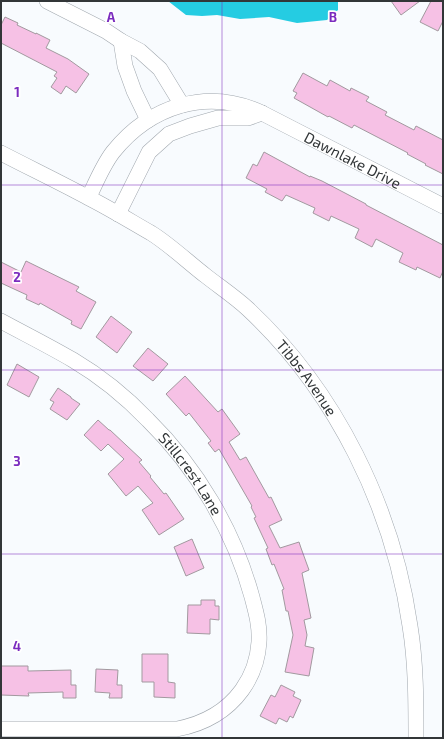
<svg xmlns="http://www.w3.org/2000/svg" width="444" height="739" viewBox="0 0 444 739" font-family="'Exo 2',sans-serif">
<rect width="100%" height="100%" fill="#f8fbfe"/>
<path fill="#25cce2" d="M168,1H338V10L327,20L297,23L269,17L240,19L217,15L202,16L186,15Z"/>
<path fill="#f6c1e5" stroke="#a2999f" d="M391,1H420L401,15Z
M431,1H443V21L438,31L420,22Z
M5,17L18,23L17,25L36,34V33L50,40L46,48L68,59L89,74L76,93L66,86L61,94L51,87L57,78L54,76L57,72L1,43V25Z
M303,73L327,86L330,80L350,91L351,88L369,97L366,101L387,112L385,115L414,130L416,126L443,140V174L425,165L426,164L407,154L408,153L354,125L352,128L329,116L328,117L294,98L297,93L293,91Z
M264,152L310,177V176L322,181L366,204V205L443,245V271L440,278L417,267L416,270L399,262L403,253L376,239L372,247L355,238L359,229L331,216L329,221L313,213L315,208L286,195L282,201L265,192L267,189L246,178L253,164L257,166Z
M26,261L79,287L76,291L96,302L81,329L71,324L72,321L40,303L39,305L26,299L27,295L1,283V262L21,272Z
M111,316L132,332L117,353L96,337Z
M148,348L168,364L153,381L133,366Z
M17,364L39,377L29,397L7,385Z
M185,376L218,412L222,409L240,434L229,442L240,460L246,457L269,498L271,497L282,520L269,526L280,548L299,542L301,548L309,570L302,573L311,618L304,620L307,635L305,646L314,648L309,676L285,672L293,635L288,611H286L282,590L284,589L274,564L272,565L266,549L268,548L254,518L256,517L251,507L252,506L219,449L215,452L208,443L211,441L189,413L186,416L166,394Z
M58,388L71,397V398L80,404L67,420L50,409L54,402L50,400Z
M98,420L109,430H110L142,460L139,462L151,476L150,477L164,494L166,493L184,519L159,535L142,510L153,503L138,486L126,496L108,474L124,459L108,444L101,451L84,435Z
M192,539L204,568L186,576L174,547Z
M201,600H215V606H219V620L210,619V634L187,633L188,605H201Z
M142,654H168V682L175,683V698L154,697V682H142Z
M1,666H28V671L71,670V685H76V698H63V692L28,693L29,696L1,695Z
M96,669L118,670L117,685H122V698H109L110,693L95,692Z
M281,685L295,692L293,696L301,700L293,718L290,716L287,722L279,718L276,724L260,716L271,695L275,697Z"/>
<g fill="none" stroke-linecap="round" stroke-linejoin="round">
<defs>
<g id="minor">
<path d="M47,1L106,31L121,41L140,51L160,69L182,105"/>
<path d="M121,41L125,66L134,91L148,120"/>
<path id="s1" d="M1,153C30,168 59,182 87,197C109,208 130,221 151,233C169,244 189,263 206,276C220,287 235,297 248,309C336,391 393,508 410,626C416,663 416,701 416,738"/>
<path id="s2" d="M89,197C96,182 103,165 113,152C150,106 207,87 262,113L443,206"/>
<path d="M118,214L149,152L169,134L190,126L218,118H248L262,113"/>
<path id="s3" d="M1,321C25,334 49,346 73,360C100,376 126,397 148,420C197,468 234,531 252,597C256,612 260,626 259,642C258,659 252,676 242,690C226,712 203,724 177,729H1"/>
</g>
</defs>
<use href="#minor" stroke="#a0a7ae" stroke-width="16"/>
<use href="#minor" stroke="#fff" stroke-width="15"/>
</g>
<path fill="none" stroke="#7b2cbf" stroke-width="1" stroke-opacity="0.55" d="M222,1V738M1,185H443M1,370H443M1,554H443"/>
<g text-anchor="middle" dominant-baseline="central" stroke-width="3.5" stroke-linejoin="round" paint-order="stroke">
<g font-size="15" fill="#323638" stroke="#fff">
<text stroke="none"><textPath href="#s2" startOffset="320">Dawnlake Drive</textPath></text>
<text stroke="none"><textPath href="#s1" startOffset="384">Tibbs Avenue</textPath></text>
<text stroke="none"><textPath href="#s3" startOffset="247">Stillcrest Lane</textPath></text>
</g>
</g>
<g font-size="13" text-anchor="middle" font-weight="bold" fill="#7b2cbf" stroke="#fff" stroke-width="3.5" stroke-linejoin="round" paint-order="stroke">
<text x="111" y="22">A</text>
<text x="333" y="22">B</text>
<text x="17" y="97">1</text>
<text x="17" y="282">2</text>
<text x="17" y="466">3</text>
<text x="17" y="651">4</text>
</g>
<rect width="444" height="739" fill="none" stroke="#323638" stroke-width="4"/>
</svg>
